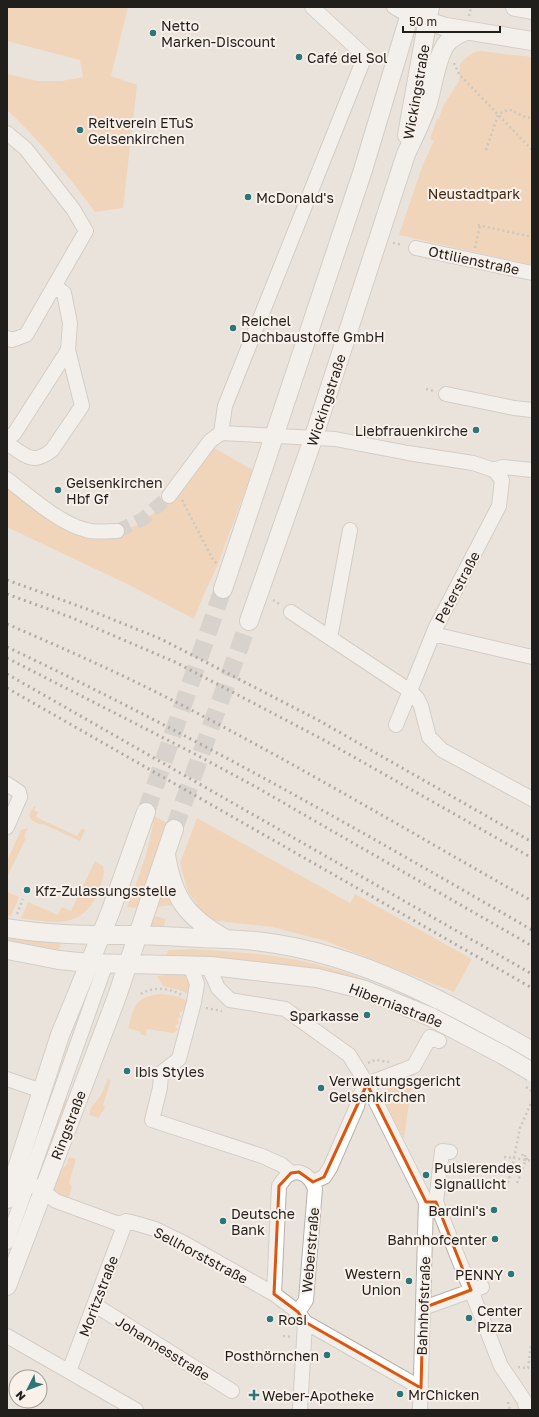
<svg xmlns="http://www.w3.org/2000/svg" width="539" height="1417" viewBox="0 0 539 1417" font-family="'Golos Text',sans-serif">
<rect width="100%" height="100%" fill="#eae3dc"/>
<path fill="#f8c391" d="M7,7H128L111,76L137,85L123,208L95,212C70,178 39,139 7,110V74L38,81H62L83,77L80,60L7,41Z
M480,51L532,57V265L399,235L423,164L434,141L430,139L437,119H439L443,106L459,81L460,64C466,58 471,52 480,51Z
M212,447L253,470L216,569L204,594L194,619L129,585L7,527V482L42,509L116,534L143,522L169,500Z
M34,806H36L34,810L38,812L36,817L77,836L82,828L85,830L80,841L43,824H39L31,820L29,815Z
M154,816L169,824L139,908L127,907C139,877 150,848 154,816Z
M197,818L350,903L355,894L472,959L454,992L326,941L272,927L218,921L206,917L194,909L197,904L188,892L180,863Z
M28,828L24,837L26,838L7,877V861L21,830Z
M95,861L103,866C105,875 102,881 99,890C84,929 55,924 21,918L28,902L58,915L62,907L71,911Z
M164,881L176,905L156,907Z
M7,892L19,897L11,916L7,915Z
M156,916L165,919L164,927H151L150,926L153,917Z
M7,935L32,940L61,943L59,950L7,940Z
M193,949C234,952 275,954 315,964C347,971 377,984 407,997V999L165,958L168,950Z
M189,973L193,996L182,991L163,986L157,976Z
M162,994C174,995 183,997 191,1004V1007L179,1013L181,1017L177,1019L179,1023L175,1026L178,1030L173,1033L147,1029L146,1036L140,1034L141,1032L128,1028C135,1005 135,996 162,994Z
M413,1074L404,1139L386,1105L389,1083Z
M108,1079L111,1080L103,1105L105,1106L103,1112H101L99,1118L89,1115L91,1108L101,1095Z
M64,1098L69,1100L47,1158L44,1157Z
M69,1157L76,1159L69,1183L72,1187L68,1200L54,1193L53,1190L56,1176L67,1164Z"/>
<g fill="none" stroke-linecap="round" stroke-linejoin="round">
<path stroke="#c2bcb6" stroke-width="14" stroke-dasharray="14 7" stroke-linecap="butt" d="M117,531L143,519L169,496"/>
<path stroke="#c2bcb6" stroke-width="18" stroke-dasharray="18 9" stroke-linecap="butt" d="M146,812L223,589
M174,829L249,621"/>
<defs>
<path id="minor" d="M394,7L410,16
M7,133L26,149L73,209L86,231L26,335L12,340L7,338
M416,248L532,273
M55,286L64,293L70,323L68,350
M446,394L514,408L532,410
M221,433L225,406L365,56L312,7
M7,437L14,434L68,350L82,406L52,450C33,466 24,455 7,443
M494,470L502,480L499,506L436,627L433,634L532,657
M7,479C28,495 60,524 86,530C95,533 107,531 117,531
M169,496L210,441L221,433L335,439L408,453L473,463L494,470L503,467L532,470
M291,612L410,691L396,725
M433,634L410,691L417,698L421,706L429,737L442,750L532,799
M330,638L350,530
M7,784L19,792L20,797L7,827
M190,965L197,984L194,1002L179,1059L161,1073L160,1088L152,1120L262,1156L282,1165L291,1173
M211,966V972L218,988L230,1000L285,1009L349,1055L367,1084L426,1202L420,1410
M7,1079L42,1091
M367,1084L414,1066L430,1037L439,1041
M18,1169L29,1182L56,1201L119,1224L126,1221L131,1222L155,1229L184,1243L274,1294L298,1312L305,1322L300,1410
M313,1182L324,1177L330,1168L357,1106L360,1095L367,1084
M427,1202H436L442,1151L450,1152
M436,1202L501,1366L524,1400L527,1410
M7,1242L106,963
M274,1294L279,1186C282,1182 285,1176 290,1174C302,1168 312,1179 315,1189L306,1300L298,1312
M95,1305L232,1391
M423,1308L482,1287
M305,1322L421,1388
M7,1336L136,1410
M69,1371L126,1221"/>
<path id="major" d="M515,7L532,10
M417,18L446,27L532,41
M407,135L430,7
M223,589L363,170L412,7
M249,621L313,439L406,154C414,137 422,121 428,103C433,86 436,59 446,44C452,37 458,34 466,31
M166,855C173,898 186,916 224,938
M7,928C48,935 89,935 130,935C153,935 177,937 200,938C221,939 242,939 263,942C361,954 448,1003 532,1051
M7,950L59,960L89,963L211,966L317,978L365,990L431,1017
M7,1199L60,1035L110,913L146,812
M7,1286L116,999L174,829"/>
</defs>
<use href="#minor" stroke="#b8b1aa" stroke-width="16"/>
<use href="#major" stroke="#b8b1aa" stroke-width="20"/>
<path stroke="#aaa59f" stroke-width="2.5" stroke-dasharray="2 3" stroke-linecap="butt" d="M469,16L471,7
M454,63L459,74L532,150
M486,150L498,115L504,111L511,110L522,116L532,118
M478,225L532,237
M393,243L403,245
M475,248L480,225
M426,389L434,391
M182,500L212,558L217,564
M273,600L281,605
M17,914L23,899
M141,994C153,986 169,988 182,995
M206,1008L222,1011
M368,1063L375,1060L389,1062
M526,1087L532,1091
M522,1154L525,1160V1155
M504,1157L514,1158L520,1128L532,1101
M508,1183L514,1158L532,1161
M517,1183C521,1175 523,1163 529,1156
M283,1336L293,1337
M518,1367L528,1368L531,1345H532
M508,1402L510,1410"/>
<use href="#minor" stroke="#fff" stroke-width="14"/>
<use href="#major" stroke="#fff" stroke-width="18"/>
<path stroke="#6b6763" stroke-width="3" stroke-dasharray="2 4" stroke-linecap="butt" d="M7,580L87,609L161,639L318,720L532,842
M7,594L70,617L175,662L322,739L532,858
M7,624C58,646 108,668 158,693C285,757 408,831 532,901
M7,647C187,732 360,830 532,930
M7,658L193,753L256,787L532,946
M7,674L532,974
M7,688L532,988"/>
<defs>
<path id="major-bridge" d="M431,1017L503,1055L532,1072"/>
</defs>
<use href="#major-bridge" stroke="#b8b1aa" stroke-width="20" stroke-linecap="butt"/>
<use href="#major-bridge" stroke="#fff" stroke-width="18"/>
</g>
<path d="M0 0H539V1417H0ZM367,1084L426,1202H436L471,1290L423,1308L421,1388L305,1322L298,1312L274,1294L279,1186L291,1173L299,1172L313,1182L324,1177Z" fill="#eae3dc" fill-opacity=".55" fill-rule="evenodd"/>
<path fill="none" stroke="#de560d" stroke-width="3" stroke-linejoin="round" d="M367,1084L426,1202H436L471,1290L423,1308L421,1388L305,1322L298,1312L274,1294L279,1186L291,1173L299,1172L313,1182L324,1177Z"/>
<g fill="#2c7677" stroke="#f8f0e9" stroke-width="1.5">
<circle cx="153" cy="33" r="4"/>
<circle cx="299" cy="57" r="4"/>
<circle cx="80" cy="130" r="4"/>
<circle cx="248" cy="197" r="4"/>
<circle cx="233" cy="328" r="4"/>
<circle cx="476" cy="430" r="4"/>
<circle cx="58" cy="490" r="4"/>
<circle cx="27" cy="890" r="4"/>
<circle cx="367" cy="1015" r="4"/>
<circle cx="127" cy="1071" r="4"/>
<circle cx="321" cy="1088" r="4"/>
<circle cx="426" cy="1175" r="4"/>
<circle cx="494" cy="1210" r="4"/>
<circle cx="223" cy="1221" r="4"/>
<circle cx="495" cy="1239" r="4"/>
<circle cx="511" cy="1274" r="4"/>
<circle cx="409" cy="1281" r="4"/>
<circle cx="469" cy="1318" r="4"/>
<circle cx="270" cy="1319" r="4"/>
<circle cx="327" cy="1355" r="4"/>
<circle cx="400" cy="1394" r="4"/>
<path d="M252 1389h4v4h4v4h-4v4h-4v-4h-4v-4h4z"/>
</g>
<g text-anchor="middle" dominant-baseline="central" stroke-width="4" stroke-linejoin="round" paint-order="stroke">
<g font-size="14" fill="#211f1c" stroke="#f8f0e9" text-anchor="start">
<text x="161" y="25">Netto<tspan x="161" dy="16">Marken-Discount</tspan></text>
<text x="307" y="57">Café del Sol</text>
<text x="88" y="122">Reitverein ETuS<tspan x="88" dy="16">Gelsenkirchen</tspan></text>
<text x="256" y="197">McDonald's</text>
<text x="241" y="320">Reichel<tspan x="241" dy="16">Dachbaustoffe GmbH</tspan></text>
<text x="468" y="430" text-anchor="end">Liebfrauenkirche</text>
<text x="66" y="482">Gelsenkirchen<tspan x="66" dy="16">Hbf Gf</tspan></text>
<text x="35" y="890">Kfz-Zulassungsstelle</text>
<text x="359" y="1015" text-anchor="end">Sparkasse</text>
<text x="135" y="1071">ibis Styles</text>
<text x="329" y="1080">Verwaltungsgericht<tspan x="329" dy="16">Gelsenkirchen</tspan></text>
<text x="434" y="1167">Pulsierendes<tspan x="434" dy="16">Signallicht</tspan></text>
<text x="486" y="1210" text-anchor="end">Bardini's</text>
<text x="231" y="1213">Deutsche<tspan x="231" dy="16">Bank</tspan></text>
<text x="487" y="1239" text-anchor="end">Bahnhofcenter</text>
<text x="401" y="1273" text-anchor="end">Western<tspan x="401" dy="16">Union</tspan></text>
<text x="503" y="1274" text-anchor="end">PENNY</text>
<text x="477" y="1310">Center<tspan x="477" dy="16">Pizza</tspan></text>
<text x="278" y="1319">Rosi</text>
<text x="319" y="1355" text-anchor="end">Posthörnchen</text>
<text x="408" y="1394">MrChicken</text>
<text x="262" y="1395">Weber-Apotheke</text>
</g>
<g font-size="14" fill="#211f1c" stroke="#f8f0e9">
<text transform="translate(416 92) rotate(-80)">Wickingstraße</text>
<text transform="translate(474 260) rotate(12)">Ottilienstraße</text>
<text transform="translate(326 400) rotate(-72)">Wickingstraße</text>
<text transform="translate(457 587) rotate(-62)">Peterstraße</text>
<text transform="translate(396 1005) rotate(21)">Hiberniastraße</text>
<text transform="translate(68 1125) rotate(-69)">Ringstraße</text>
<text transform="translate(310 1250) rotate(-85)">Weberstraße</text>
<text transform="translate(201 1255) rotate(28)">Sellhorststraße</text>
<text transform="translate(98 1296) rotate(-69)">Moritzstraße</text>
<text transform="translate(423 1306) rotate(-88)">Bahnhofstraße</text>
<text transform="translate(163 1348) rotate(32)">Johannesstraße</text>
</g>
<g font-size="14" fill="#3e2812" stroke="#f8f0e9">
<text x="474" y="193">Neustadtpark</text>
</g>
</g>
<rect width="539" height="1417" fill="none" stroke="#211f1c" stroke-width="16"/>
<g transform="translate(28 1389) rotate(228)"><circle r="19" fill="#f8f0e9" stroke="#a29c97"/>
<path d="M0-3L7 15L0 10L-7 15Z" fill="#2c7677"/>
<text y="-6" font-size="11" font-weight="bold" text-anchor="middle" fill="#211f1c">N</text>
</g>
<path d="M403 26v6h97v-6" fill="none" stroke="#211f1c" stroke-width="2"/>
<text x="409" y="26" font-size="12" fill="#211f1c" stroke="#f8f0e9" stroke-width="3" paint-order="stroke">50 m</text>
</svg>
